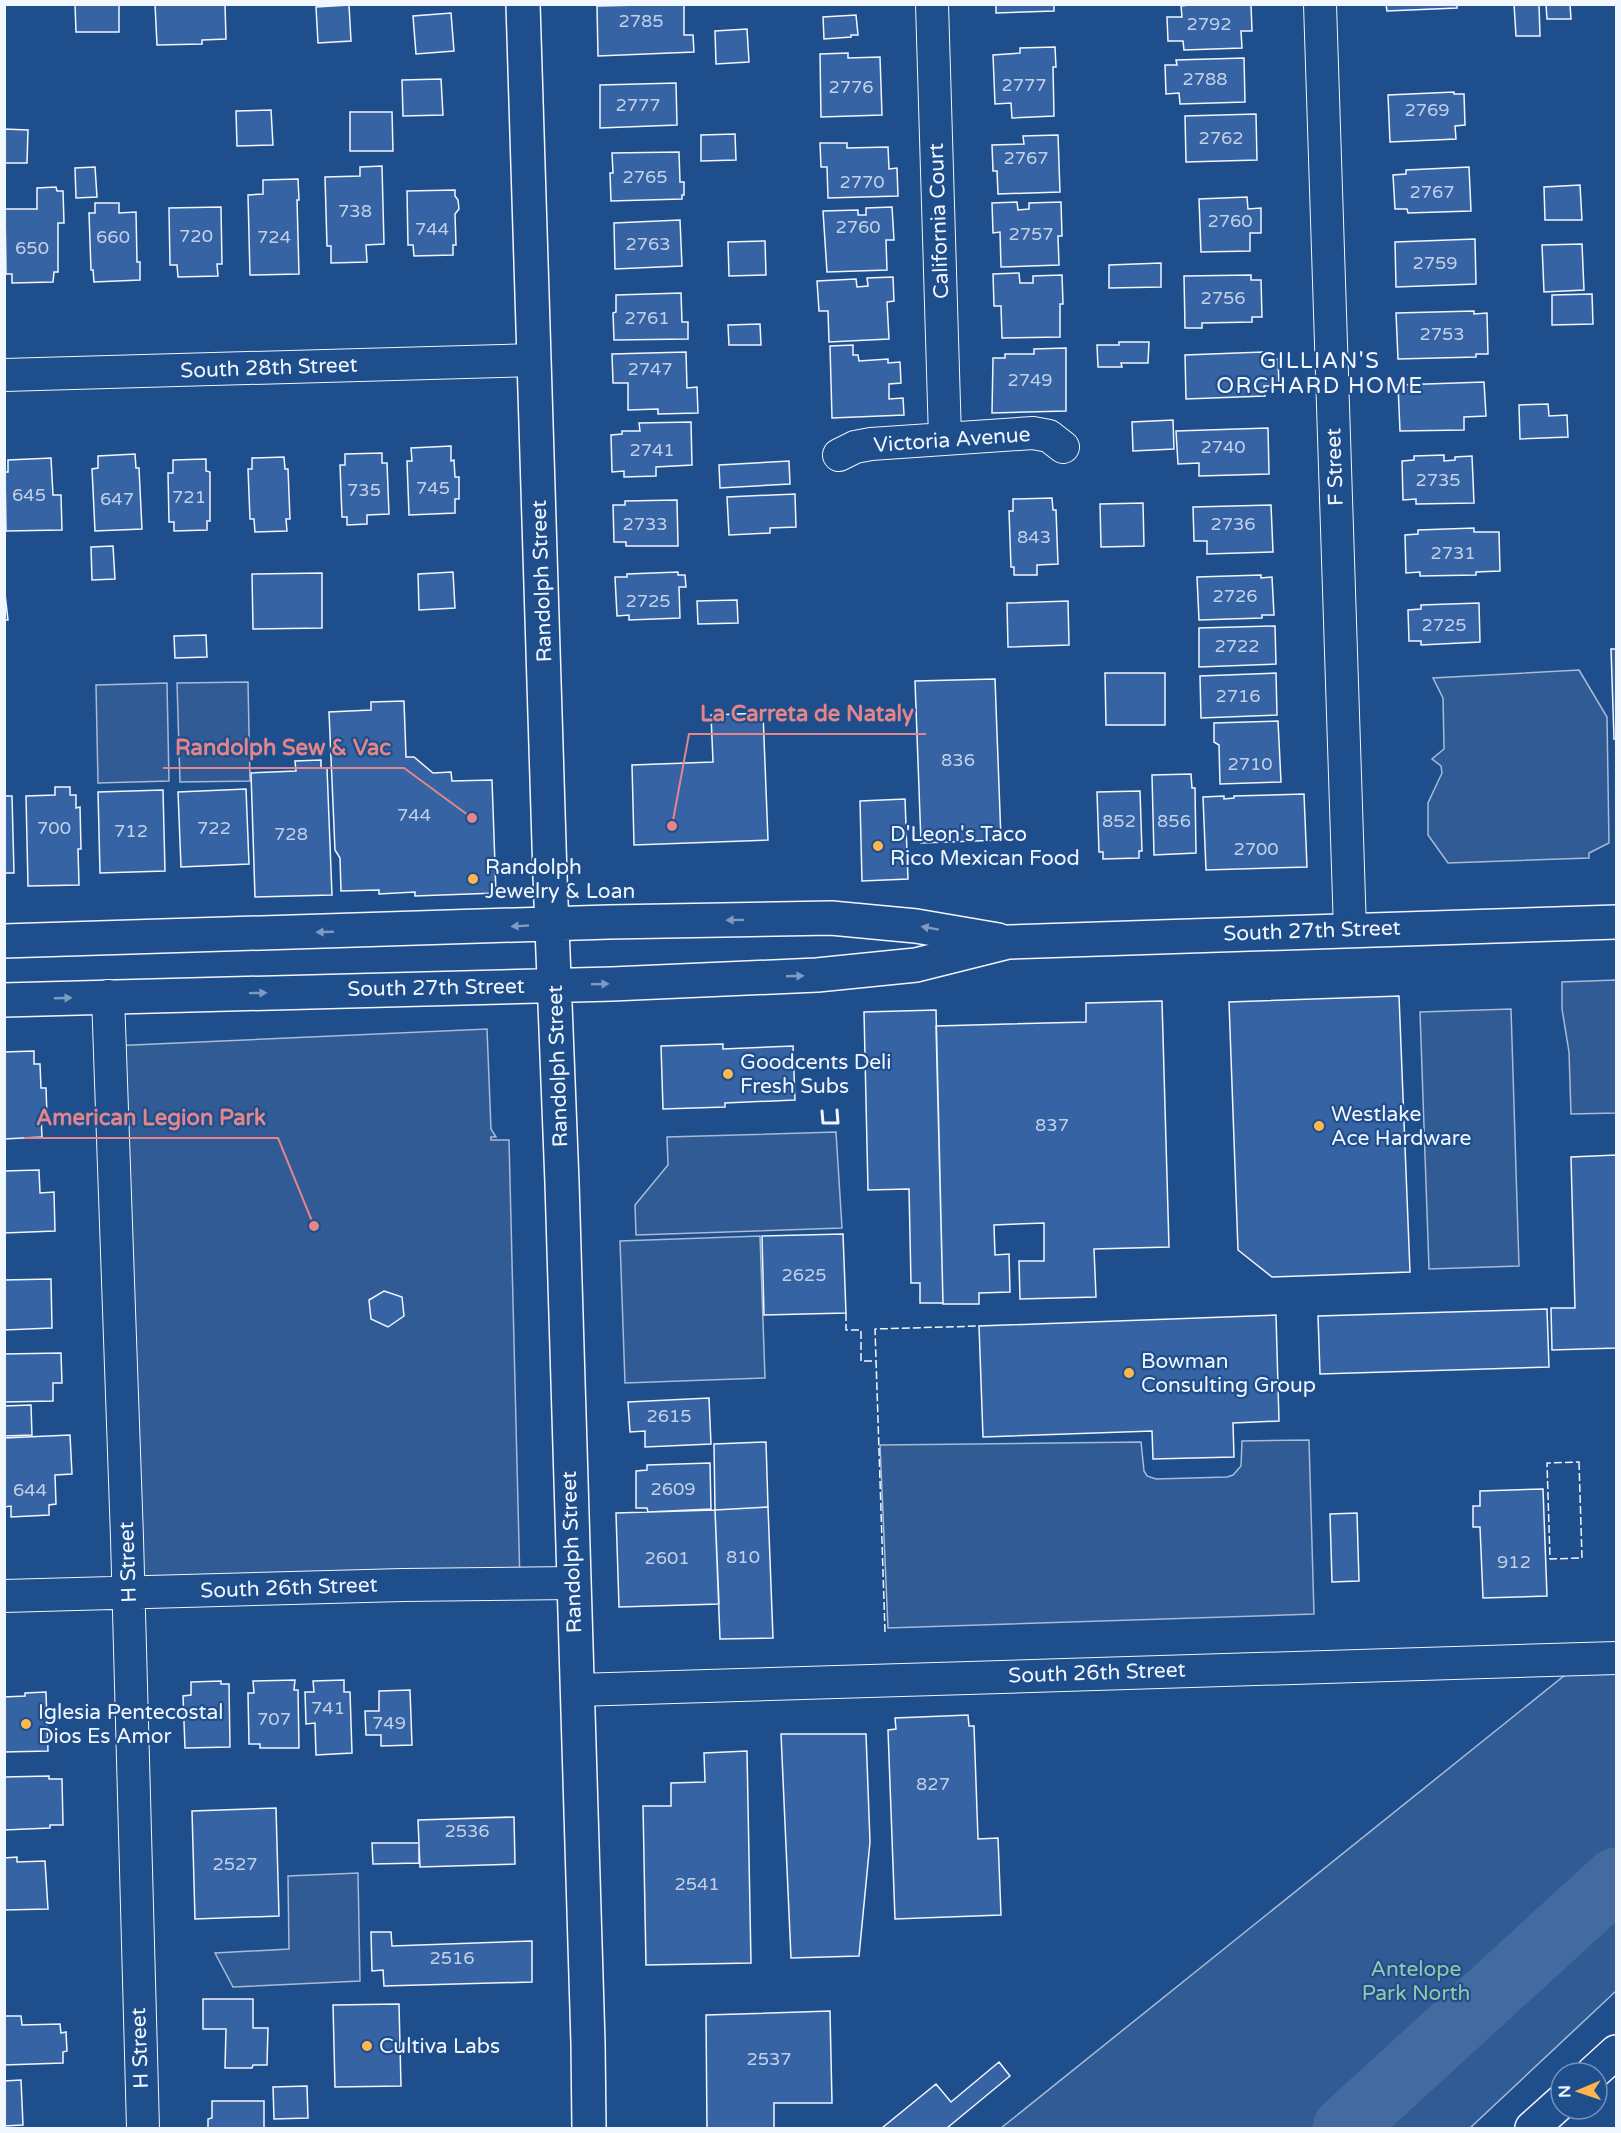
<svg xmlns="http://www.w3.org/2000/svg" width="1621" height="2133" viewBox="0 0 1621 2133" font-family="'Varela Round',sans-serif">
<rect width="100%" height="100%" fill="#1f4e8c"/>
<path fill="#305b95" stroke="#a8bbd7" stroke-width="1.5" d="M1579,670L1607,717L1609,843L1589,853V858L1448,863L1428,835V803L1442,773L1441,766L1432,759L1444,749L1443,698L1433,678Z
M248,682L250,781L180,782L177,683Z
M167,683L169,781L98,783L96,685Z
M1616,980V1113L1571,1114L1569,1052L1562,1009V982Z
M1511,1009L1519,1266L1429,1269L1420,1012Z
M487,1029L491,1129L496,1137H491V1140H509L520,1585L128,1592L110,1046Z
M836,1132L842,1228L636,1235L635,1205L668,1165L667,1137Z
M760,1236L765,1378L625,1383L620,1241Z
M1309,1440L1314,1614L888,1628L880,1445L1141,1442L1144,1471L1147,1476L1156,1479L1227,1477L1233,1475L1241,1466L1242,1441Z
M1616,1658V1991L1470,2128H1001L1585,1659Z
M358,1873L360,1981L233,1987L215,1953L289,1949L288,1876Z"/>
<g fill="none" stroke-linecap="round" stroke-linejoin="round">
<path stroke="#446ba0" stroke-width="63" d="M1344,2128L1616,1879"/>
</g>
<path fill="#3563a3" stroke="#f2f6ff" stroke-width="1.5" d="M75,4H119V32H76Z
M155,4H225L226,39L202,40V44L157,45Z
M684,4V35H693L694,52L598,56L597,6Z
M996,4H1054V11L996,13Z
M1196,4H1251L1252,31H1241L1242,48L1184,50L1183,41H1168L1167,17H1182L1181,6Z
M1386,4H1457V8L1387,11Z
M1514,4H1539L1540,36H1516Z
M1546,4H1570L1571,19H1547Z
M349,5L351,41L318,43L316,7Z
M451,13L454,51L416,54L413,16Z
M856,15L858,35H851V37L824,39L823,17Z
M747,29L749,62L716,64L715,31Z
M1055,47L1056,67H1053L1054,116L1012,118L1011,103L995,104L993,55L1020,53V48Z
M848,53V58L880,57L882,115L821,117L820,54Z
M1244,58L1245,102L1180,104L1179,93L1166,94L1165,65H1177L1176,60Z
M441,79L443,115L403,116L402,80Z
M676,83L677,125L600,128V85Z
M1454,92V94H1464L1465,125L1455,126L1456,139L1390,142L1388,95Z
M271,110L273,145L237,146L236,111Z
M350,112H392L393,151H350Z
M1256,114L1257,160L1186,162L1185,116Z
M4,129L28,130L27,163H4Z
M735,134L736,160L701,161V135Z
M1058,135L1060,192L998,194L997,171H993L992,145L1024,144L1023,136Z
M820,143H847V148L888,147L889,169L897,168L898,196L828,198L827,167H821Z
M679,152L680,182H684V195H682V199L611,201L610,173H613L612,153Z
M382,166L384,244L366,245L367,262L331,263V246H327L325,177L360,176V167Z
M95,167L97,197L76,198L75,168Z
M1469,167L1471,211L1408,213L1407,209H1395L1393,175L1406,174V170Z
M298,179L299,200H297L299,274L250,275L248,195L263,194V180Z
M1580,185L1582,220H1545L1544,187Z
M56,187L57,191H63L64,223H58V272H54L53,282L12,283V274H6L5,209H37V188Z
M455,190V196L458,200L459,209L455,214L456,245H453V255L414,256L413,245H408L407,191Z
M1247,197L1248,209L1261,208V233H1250V251L1201,252L1199,199Z
M1017,202L1018,210L1029,209V203L1061,202L1062,236H1058L1059,265L1001,267L1000,232L993,233L992,203Z
M95,203H119V213L136,212L137,262H140V280L94,282L93,270H91L89,213H95Z
M221,207L222,264H217L218,276L178,277L177,265H170L169,208Z
M892,207L894,240H886L887,270L827,272L823,211L858,210V215H866V208Z
M680,220L682,266L615,269L614,223Z
M1475,239L1476,284L1396,287L1395,242Z
M765,241L766,275L729,276L728,242Z
M1582,244L1584,290L1544,292L1542,245Z
M1161,263V287L1109,288V265Z
M1019,273L1020,283H1033V276L1062,275L1063,304H1060V337L1002,338L1001,306H994L993,274Z
M1251,275V280H1261L1262,317H1252V322L1202,323V328H1185L1184,276Z
M893,277L894,301L887,302L889,339L829,342L828,311H819L817,281L856,279L857,287L868,286L867,278Z
M681,293L682,322H688V339L614,340L613,313L616,312V295Z
M1592,294L1593,324L1552,325V295Z
M1474,311V314L1487,313L1488,354H1476V357L1398,359L1396,313Z
M760,324L761,345H729L728,325Z
M1119,342H1149L1148,363H1121L1122,367H1098L1097,345H1119Z
M853,345V355H858L859,361L888,359V363L900,362L901,383L889,384V399L903,398L904,415L832,418L830,346Z
M1066,348V411L992,413L993,358H1005V354H1034V349Z
M686,352L687,388L697,387L698,413L658,414V409L628,410V383H613L612,354Z
M1263,352V360L1278,359L1279,386H1264L1265,396L1186,399L1185,355Z
M1484,382L1486,416L1464,417V430L1400,431L1398,385Z
M1548,404L1549,416L1567,415L1568,437L1520,439L1519,405Z
M1173,420L1174,449L1133,451L1132,422Z
M691,422L692,465L656,467V476L624,477V471L612,472L611,435L622,434V431H640L639,423Z
M1268,428L1269,474L1199,476V463L1178,464L1176,431Z
M451,446V461L454,460L455,477H459V499H455V513L409,515L407,461H412L411,448Z
M382,453V463H387L389,514L367,515V524L347,525V517H342L340,465H345V454Z
M135,454L136,468H139L142,529L95,531L92,469L98,468V456Z
M1444,455V461L1455,460V457L1472,456L1474,503L1416,504V499L1403,500L1402,461L1414,460V456Z
M284,457L285,469H288L290,519H286L287,531L255,532L254,519H250L248,469H252V458Z
M51,458L53,495H61L62,530L6,531L5,472H8V460Z
M206,459V471L210,472V521H207V530L174,531V522H169L168,473H173V460Z
M789,461L790,484L720,488L719,465Z
M795,494L796,527L770,528V533L729,535L727,497Z
M1052,498L1053,510H1056L1058,564L1037,565V575H1014V567H1011L1009,511H1013V499Z
M677,500L678,546H626V542H614L613,505H625V501Z
M1143,503L1144,546L1101,547L1100,504Z
M1271,505L1273,552L1207,554V541H1194L1193,507Z
M1474,528V532H1499L1500,571L1476,572V575L1420,576V572L1406,573L1405,535L1418,534V530Z
M113,546L115,579L92,580L91,547Z
M453,572L455,608L419,610L418,574Z
M678,572V575H685L686,587H679L680,618L629,620V615L617,616L615,577H627V574Z
M322,573V628L253,629L252,574Z
M1261,575V578L1272,577L1274,615H1262V618L1199,620L1197,577Z
M4,585L8,620H4Z
M737,600L738,623L698,624L697,601Z
M1068,601L1069,645L1008,647L1007,603Z
M1479,603L1480,642L1421,645V641H1409L1408,610L1421,609V605Z
M1275,626L1276,664L1199,667V628Z
M206,635L207,657L175,658L174,636Z
M1611,649H1616V739H1614Z
M1105,673H1165V725H1106Z
M1276,673L1277,715L1201,718L1200,676Z
M995,679L1001,840L921,843L915,681Z
M404,701L406,757H414L433,773L451,772L452,781L492,780L496,893L415,896V892L379,894V890L341,891L340,858L335,850L329,712L371,710V702Z
M763,713L768,840L634,845L632,765L713,762L711,715Z
M1278,721L1281,782L1220,784L1219,745L1214,742V723Z
M321,760V768H327L332,895L255,897L251,773L296,771L295,761Z
M1191,774L1192,788H1195L1196,853L1154,855L1152,775Z
M55,787H70V795H76V808L80,807L81,849H78L79,885L28,886L26,796L55,795Z
M246,789L249,864L181,867L178,792Z
M163,790L165,871L100,873L98,792Z
M1140,791L1142,851H1139V858L1103,859V852H1099L1097,792Z
M1304,794L1307,867L1206,870L1203,797L1224,796V799L1234,798V796Z
M4,796H12L14,873H4Z
M905,799L908,879L862,881L860,801Z
M1399,996L1410,1272L1272,1277L1238,1250L1229,1002Z
M1162,1001L1169,1247L1094,1249L1096,1297L1020,1299L1019,1261H1044V1223L994,1225L995,1255L1009,1254L1010,1292L979,1293V1304H943L936,1026L1086,1022V1003Z
M936,1010L943,1303H920V1283H911L909,1189L868,1190L864,1012Z
M723,1044V1049L793,1046L795,1100L725,1103V1107L663,1109L661,1046Z
M34,1051V1064H40L41,1088H46L47,1115H41L42,1137L4,1139V1052Z
M1616,1155V1348L1552,1350L1551,1308H1575L1571,1157Z
M39,1170L40,1193L54,1192L55,1231L4,1233V1171Z
M843,1234L846,1313L764,1315L762,1236Z
M51,1279L52,1328L4,1330V1280Z
M384,1291L402,1297L404,1316L388,1327L371,1319L369,1300Z
M1547,1309L1549,1367L1320,1374L1318,1316Z
M1276,1315L1279,1421L1233,1423L1234,1457L1153,1459L1152,1431L983,1437L979,1326Z
M61,1353L62,1383H53V1401L4,1402V1354Z
M709,1398L711,1444L645,1447V1431L630,1432L628,1402Z
M31,1405L32,1435L4,1436V1406Z
M70,1435L72,1474L55,1475L56,1504L49,1505V1515L11,1517V1506L4,1507V1438Z
M766,1442L768,1507L715,1510L714,1444Z
M710,1463L711,1509L648,1512L647,1508H636V1471L647,1470V1465Z
M1543,1489L1547,1596L1483,1598L1480,1527H1473V1506H1480V1491Z
M768,1507L773,1638L720,1639L715,1510Z
M715,1510L719,1604L619,1607L616,1513Z
M1357,1513L1359,1581L1332,1582L1330,1514Z
M295,1680L294,1690H298L299,1748H260V1744H249L248,1693H254L253,1681Z
M344,1680V1692H350L352,1753L316,1755L315,1723L306,1724L305,1692H314L313,1681Z
M221,1681V1684H229L230,1747L185,1748L183,1696L191,1695V1682Z
M410,1690L412,1745L381,1746V1735H366L365,1711H379V1691Z
M46,1692L48,1751L4,1752V1697L25,1696V1693Z
M968,1715L969,1726H974L978,1839L998,1838L1001,1915L895,1919L888,1730L896,1729L895,1718Z
M781,1734H866L870,1842L859,1956L791,1958Z
M747,1751L751,1963L646,1965L643,1806H671V1783L705,1782L704,1753Z
M49,1776V1779H62L63,1825H50V1828L4,1830V1777Z
M276,1808L279,1916L195,1919L192,1811Z
M514,1817L515,1864L420,1867L418,1820Z
M372,1843H419V1863L373,1864Z
M17,1857V1862L45,1861L48,1909L4,1910V1858Z
M371,1932H391L392,1946L532,1941V1982L384,1986L383,1970L372,1971Z
M203,1999H253V2028H268L267,2065H253L252,2068H225L226,2029H203Z
M399,2004L401,2086L335,2087L333,2005Z
M830,2011L832,2103H774V2128H707L706,2015Z
M4,2016H21L22,2025L60,2024L61,2033L66,2032L67,2051L63,2052V2063L4,2065Z
M999,2062L1010,2076L947,2128H882L936,2084L951,2102Z
M21,2080L23,2125L4,2126V2081Z
M307,2086L308,2118L274,2119L273,2087Z
M212,2101H264V2128H208V2119L212,2118Z"/>
<g fill="none" stroke-linecap="round" stroke-linejoin="round">
<defs>
<path id="street" d="M932,4L945,438
M1320,4L1350,930
M4,375L534,360
M839,455L855,447L871,444L1033,433L1049,436L1063,447
M108,996L127,1538L143,2128
M4,1596L403,1585L573,1583
M577,1690L1616,1658"/>
<path id="secondary" d="M523,4L550,876L562,1183L588,2043L589,2128
M4,941L609,922L831,918L916,926L998,940
M4,1000L612,984L817,975L916,965L1008,942L1616,922
M1593,2073L1616,2052
M1532,2128L1561,2102"/>
</defs>
<use href="#street" stroke="#f2f6ff" stroke-width="34"/>
<use href="#secondary" stroke="#f2f6ff" stroke-width="36"/>
<use href="#street" stroke="#1f4e8c" stroke-width="32"/>
<use href="#secondary" stroke="#1f4e8c" stroke-width="33"/>
<path stroke="#f2f6ff" stroke-width="1.5" stroke-dasharray="8 3" stroke-linecap="butt" d="M846,1313V1330H861V1361H876
M1579,1462L1582,1558L1550,1559L1547,1463Z
M885,1632L875,1329L979,1326"/>
<path stroke="#f2f6ff" stroke-width="3" d="M822,1111L823,1123H838L837,1110"/>
</g>
<defs><path id="oneway-solid" d="M-6-.8H1V-3.2L6.5 0L1 3.2V.8H-6Z" transform="scale(1.5)"/></defs>
<g fill="#7e9ac0">
<use href="#oneway-solid" transform="translate(735 920) rotate(179)"/>
<use href="#oneway-solid" transform="translate(520 926) rotate(177)"/>
<use href="#oneway-solid" transform="translate(930 928) rotate(-170)"/>
<use href="#oneway-solid" transform="translate(325 932) rotate(178)"/>
<use href="#oneway-solid" transform="translate(795 976) rotate(-2)"/>
<use href="#oneway-solid" transform="translate(600 984) rotate(-2)"/>
<use href="#oneway-solid" transform="translate(258 993) rotate(-1)"/>
<use href="#oneway-solid" transform="translate(63 998) rotate(-2)"/>
</g>
<g fill="#ffb74d" stroke="#1f4e8c" stroke-width="2">
<circle cx="878" cy="846" r="6"/>
<circle cx="473" cy="879" r="6"/>
<circle cx="728" cy="1074" r="6"/>
<circle cx="1319" cy="1126" r="6"/>
<circle cx="1129" cy="1373" r="6"/>
<circle cx="26" cy="1724" r="6"/>
<circle cx="367" cy="2046" r="6"/>
</g>
<g text-anchor="middle" dominant-baseline="central" stroke-width="4.5" stroke-linejoin="round" paint-order="stroke">
<g font-size="18" fill="#c3d1e8">
<text x="641" y="21">2785</text>
<text x="1209" y="24">2792</text>
<text x="1205" y="79">2788</text>
<text x="1024" y="85">2777</text>
<text x="851" y="87">2776</text>
<text x="638" y="105">2777</text>
<text x="1427" y="110">2769</text>
<text x="1221" y="138">2762</text>
<text x="1026" y="158">2767</text>
<text x="645" y="177">2765</text>
<text x="862" y="182">2770</text>
<text x="1432" y="192">2767</text>
<text x="355" y="211">738</text>
<text x="1230" y="221">2760</text>
<text x="858" y="227">2760</text>
<text x="432" y="229">744</text>
<text x="1031" y="234">2757</text>
<text x="196" y="236">720</text>
<text x="113" y="237">660</text>
<text x="274" y="237">724</text>
<text x="648" y="244">2763</text>
<text x="32" y="248">650</text>
<text x="1435" y="263">2759</text>
<text x="1223" y="298">2756</text>
<text x="647" y="318">2761</text>
<text x="1442" y="334">2753</text>
<text x="650" y="369">2747</text>
<text x="1030" y="380">2749</text>
<text x="1223" y="447">2740</text>
<text x="652" y="450">2741</text>
<text x="1438" y="480">2735</text>
<text x="433" y="488">745</text>
<text x="364" y="490">735</text>
<text x="29" y="495">645</text>
<text x="189" y="497">721</text>
<text x="117" y="499">647</text>
<text x="645" y="524">2733</text>
<text x="1233" y="524">2736</text>
<text x="1034" y="537">843</text>
<text x="1453" y="553">2731</text>
<text x="1235" y="596">2726</text>
<text x="648" y="601">2725</text>
<text x="1444" y="625">2725</text>
<text x="1237" y="646">2722</text>
<text x="1238" y="696">2716</text>
<text x="958" y="760">836</text>
<text x="1250" y="764">2710</text>
<text x="414" y="815">744</text>
<text x="1119" y="821">852</text>
<text x="1174" y="821">856</text>
<text x="54" y="828">700</text>
<text x="214" y="828">722</text>
<text x="131" y="831">712</text>
<text x="291" y="834">728</text>
<text x="1256" y="849">2700</text>
<text x="1052" y="1125">837</text>
<text x="804" y="1275">2625</text>
<text x="669" y="1416">2615</text>
<text x="673" y="1489">2609</text>
<text x="30" y="1490">644</text>
<text x="743" y="1557">810</text>
<text x="667" y="1558">2601</text>
<text x="1514" y="1562">912</text>
<text x="328" y="1708">741</text>
<text x="274" y="1719">707</text>
<text x="389" y="1723">749</text>
<text x="933" y="1784">827</text>
<text x="467" y="1831">2536</text>
<text x="235" y="1864">2527</text>
<text x="697" y="1884">2541</text>
<text x="452" y="1958">2516</text>
<text x="769" y="2059">2537</text>
</g>
<g font-size="21" fill="#f2f6ff" stroke="#1f4e8c">
<text transform="translate(939 221) rotate(-92)">California Court</text>
<text transform="translate(269 368) rotate(-2)">South 28th Street</text>
<text transform="translate(952 440) rotate(-4)">Victoria Avenue</text>
<text transform="translate(1335 467) rotate(-92)">F Street</text>
<text transform="translate(542 581) rotate(-92)">Randolph Street</text>
<text transform="translate(1312 931) rotate(-2)">South 27th Street</text>
<text transform="translate(436 988) rotate(-1)">South 27th Street</text>
<text transform="translate(558 1066) rotate(-92)">Randolph Street</text>
<text transform="translate(572 1552) rotate(-92)">Randolph Street</text>
<text transform="translate(128 1562) rotate(-92)">H Street</text>
<text transform="translate(289 1588) rotate(-2)">South 26th Street</text>
<text transform="translate(1097 1673) rotate(-2)">South 26th Street</text>
<text transform="translate(140 2048) rotate(-92)">H Street</text>
</g>
<g font-size="21" fill="#f2f6ff" stroke="#1f4e8c" text-anchor="start">
<text x="890" y="834">D'Leon's Taco<tspan x="890" dy="24">Rico Mexican Food</tspan></text>
<text x="485" y="867">Randolph<tspan x="485" dy="24">Jewelry &amp; Loan</tspan></text>
<text x="740" y="1062">Goodcents Deli<tspan x="740" dy="24">Fresh Subs</tspan></text>
<text x="1331" y="1114">Westlake<tspan x="1331" dy="24">Ace Hardware</tspan></text>
<text x="1141" y="1361">Bowman<tspan x="1141" dy="24">Consulting Group</tspan></text>
<text x="38" y="1712">Iglesia Pentecostal<tspan x="38" dy="24">Dios Es Amor</tspan></text>
<text x="379" y="2046">Cultiva Labs</text>
</g>
<g font-size="21" fill="#97c8a6" stroke="#1f4e8c">
<text x="1416" y="1969">Antelope<tspan x="1416" dy="24">Park North</tspan></text>
</g>
<g font-size="22" letter-spacing="1.5" fill="#f2f6ff" stroke="#1f4e8c">
<text x="1320" y="361">GILLIAN'S<tspan x="1320" dy="25">ORCHARD HOME</tspan></text>
</g>
</g>
<path fill="none" stroke="#e38589" stroke-width="2" d="M672 826L689 734H926M472 818L404 768H163M314 1226L278 1138H24"/>
<g fill="#e38589" stroke="#1f4e8c" stroke-width="2">
<circle cx="672" cy="826" r="6"/>
<circle cx="472" cy="818" r="6"/>
<circle cx="314" cy="1226" r="6"/>
</g>
<g font-size="22" text-anchor="middle" font-weight="bold" fill="#e38589" stroke="#1f4e8c" stroke-width="4.5" stroke-linejoin="round" paint-order="stroke">
<text x="807" y="721">La Carreta de Nataly</text>
<text x="283" y="755">Randolph Sew &amp; Vac</text>
<text x="151" y="1125">American Legion Park</text>
</g>
<rect width="1621" height="2133" fill="none" stroke="#f2f6ff" stroke-width="12"/>
<g transform="translate(1579 2091) rotate(268)"><circle r="28" fill="#1f4e8c" stroke="#7391ba" stroke-width="1.5"/>
<path d="M0-4.5L10 22L0 15L-10 22Z" fill="#ffb74d"/>
<text y="-9" font-size="16" font-weight="bold" text-anchor="middle" fill="#f2f6ff">N</text>
</g>
</svg>
